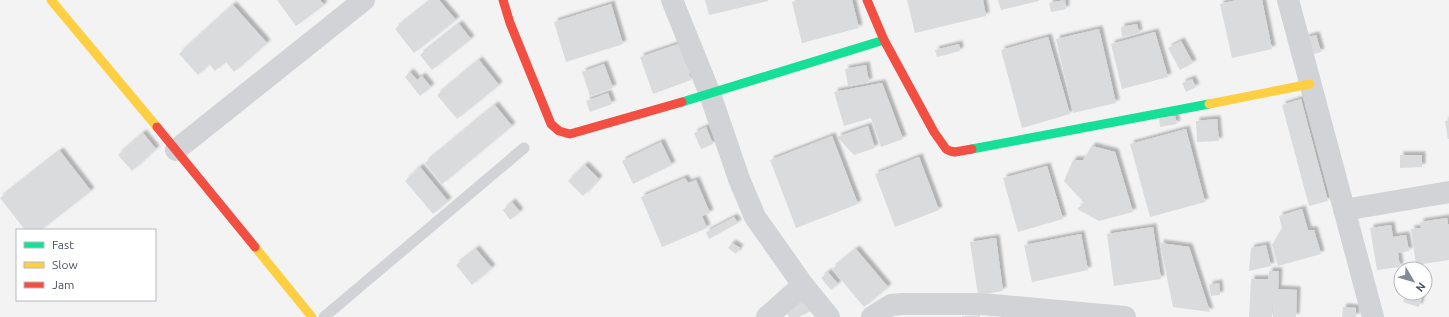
<svg xmlns="http://www.w3.org/2000/svg" width="1449" height="317" viewBox="0 0 1449 317" font-family="Ubuntu,sans-serif">
<defs>
<filter id="shadow"><feDropShadow dx="3.5" dy="-3.5" stdDeviation="1" flood-color="#0004"/></filter>
</defs>
<rect width="100%" height="100%" fill="#f3f3f3"/>
<path fill="#dadbdd" filter="url(#shadow)" d="M277,0H320L324,5L296,26Z
M431,0H439L456,20L414,53L395,29Z
M705,0H768V1L709,15Z
M800,0H852L859,28L802,43L792,2Z
M907,0H983L986,16L915,33Z
M998,0H1039V1L1001,10Z
M1065,0L1066,9L1051,12L1049,3Z
M1237,0H1262L1272,49L1232,58L1220,4Z
M611,4L623,44L566,62L554,22Z
M233,5L267,43L234,72L226,62L215,71L209,64L198,75L179,54Z
M459,24L471,39L432,70L420,55Z
M1137,24L1139,33L1122,37L1121,27Z
M1099,29L1116,103L1073,113L1056,39Z
M1155,32L1168,77L1122,89L1111,44Z
M1316,35L1321,52L1310,55L1305,38Z
M1048,37L1070,114L1022,128L1001,50Z
M1181,41L1193,63L1180,70L1168,48Z
M678,44L686,64L691,62L695,71L689,73L691,80L653,94L640,57Z
M959,44L960,51L937,57L935,50Z
M479,60L499,85L457,119L437,95Z
M604,64L613,88L590,96L582,72Z
M866,65L869,82L848,86L845,69Z
M410,72L417,80L422,76L431,87L420,96L405,77Z
M1192,79L1196,87L1186,92L1182,83Z
M882,83L903,139L881,147L871,118L844,126L834,92Z
M608,93L612,104L590,112L586,101Z
M1301,99L1328,201L1309,206L1282,105Z
M495,105L512,126L442,184L425,163Z
M1175,116L1177,124L1160,127L1159,118Z
M1217,119L1219,141L1197,142L1196,121Z
M1449,120V139H1448L1445,121Z
M868,126L875,148L854,155L837,137Z
M706,127L713,144L701,149L694,133Z
M1186,129L1205,202L1150,217L1130,144Z
M143,133L156,149L132,171L118,155Z
M832,136L858,204L796,228L770,160Z
M661,142L672,165L633,184L622,161Z
M1092,146L1115,152L1133,212L1099,221L1077,209L1084,203L1064,181L1073,160H1083Z
M60,151L91,191L41,230H25L0,198Z
M1400,155H1422V167L1400,168Z
M919,157L939,210L895,227L875,174Z
M585,165L599,179L583,196L568,181Z
M1047,166L1063,219L1018,232L1003,178Z
M420,167L448,201L433,214L405,181Z
M685,178L688,183L696,180L710,213L702,216L707,228L662,247L641,197Z
M512,202L520,212L510,220L503,210Z
M1302,209L1308,230H1314L1321,254L1278,266L1272,245L1282,228L1279,216Z
M734,217L738,223L709,239L706,232Z
M1447,218L1448,224H1449V260L1416,265L1411,229L1421,228L1420,222Z
M1391,225L1393,237L1406,235L1409,251L1398,253L1400,267L1377,270L1370,228Z
M1153,227L1161,279L1114,286L1107,234Z
M1081,234L1088,270L1032,282L1024,245Z
M996,238L1003,291L978,295L970,242Z
M732,243L740,248L736,254L728,248Z
M1160,243L1189,247L1210,312L1173,307Z
M1266,245L1271,266L1249,271L1251,248Z
M476,249L492,268L472,285L456,265Z
M856,249L888,287L864,307L832,269Z
M1269,271H1279L1278,289L1297,290L1296,317H1273V301L1272,317H1249L1251,279H1268Z
M828,272L838,284L831,290L821,278Z
M1219,283L1220,295L1211,296L1209,285Z
M1406,293L1422,297L1419,307L1403,302Z
M805,298L811,311L799,317H789L785,308Z
M1343,307L1356,308V317H1342Z
M980,315V317H962V316Z"/>
<g fill="none" stroke-linecap="round" stroke-linejoin="round">
<path stroke="#d1d3d6" stroke-width="11" d="M324,317L524,148"/>
<path stroke="#d1d3d6" stroke-width="22" d="M672,0L710,94L739,179L755,217L803,285L829,317
M1288,0L1373,317
M176,150L364,0
M1344,210L1449,192
M767,317L803,285
M872,317L891,305L903,304H982L1125,317"/>
<path stroke="#16e098" stroke-width="9" d="M682,102L884,40
M972,149L1209,104"/>
<path stroke="#ffcf43" stroke-width="9" d="M51,0L157,127
M1209,104L1310,84
M255,247L312,317"/>
<path stroke="#f24e42" stroke-width="9" d="M503,0L510,23L551,124L559,131L570,134L682,102
M867,0L884,40L934,132L946,149L950,151L955,152L972,149
M157,127L255,247"/>
</g>
<rect x="16" y="229" width="140" height="72" fill="#ffffff" stroke="#b6b9c0"/>
<rect x="24" y="242" width="20" height="6" fill="#16e098" stroke="#b6b9c0"/>
<text x="52" y="249" font-size="12" fill="#485161">Fast</text>
<rect x="24" y="262" width="20" height="6" fill="#ffcf43" stroke="#b6b9c0"/>
<text x="52" y="269" font-size="12" fill="#485161">Slow</text>
<rect x="24" y="282" width="20" height="6" fill="#f24e42" stroke="#b6b9c0"/>
<text x="52" y="289" font-size="12" fill="#485161">Jam</text>
<g transform="translate(1413 281) rotate(128)"><circle r="19" fill="#ffffff" stroke="#b6b9c0"/>
<path d="M0-3L7 15L0 10L-7 15Z" fill="#848a94"/>
<text y="-6" font-size="11" font-weight="bold" text-anchor="middle" fill="#485161">N</text>
</g>
</svg>
